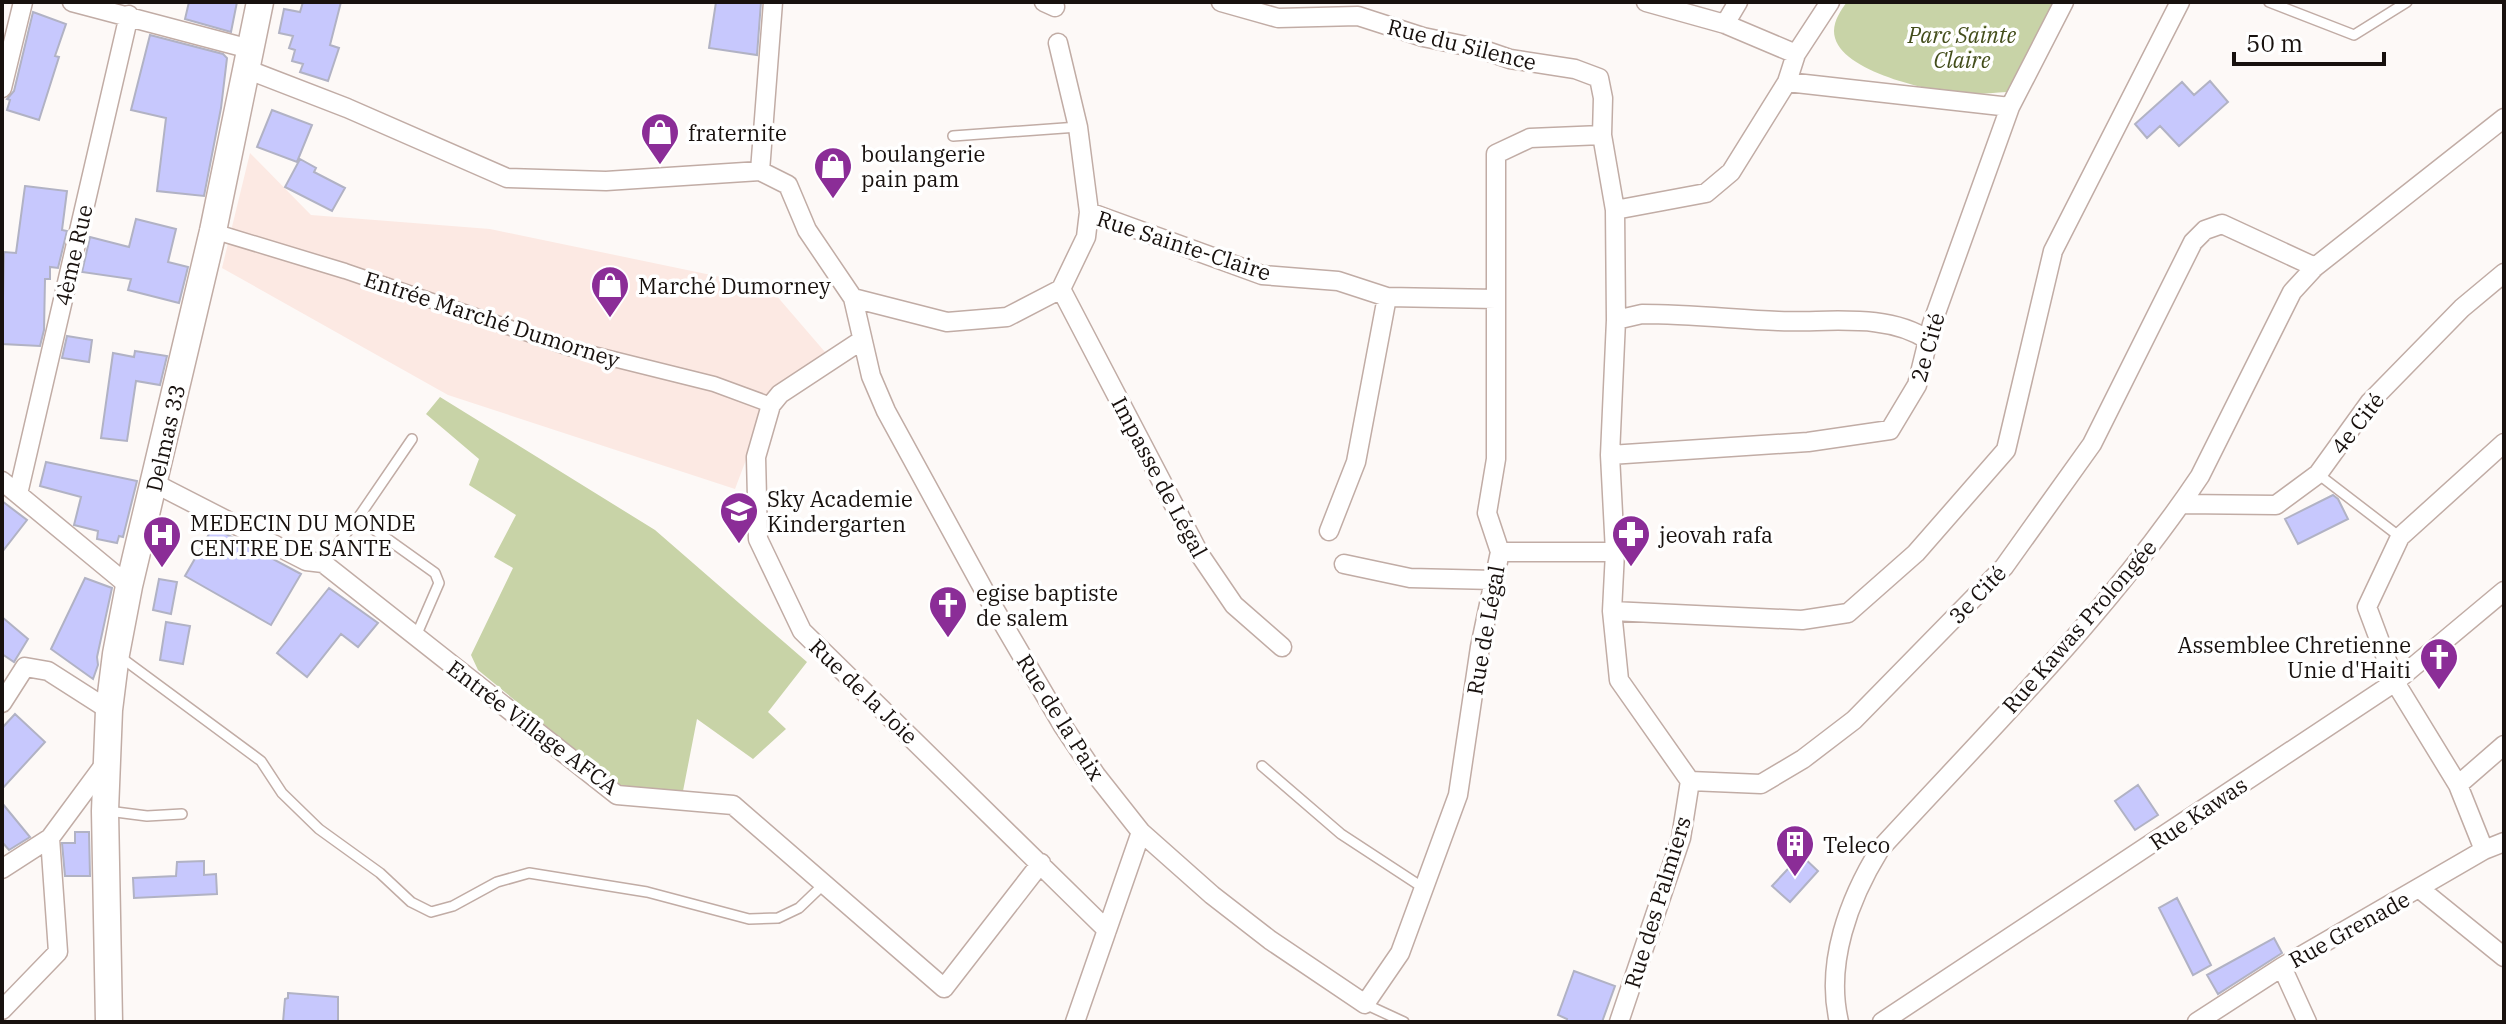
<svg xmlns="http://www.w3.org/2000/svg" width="2506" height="1024" viewBox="0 0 2506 1024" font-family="'IBM Plex Serif',serif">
<rect width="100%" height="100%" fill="#fdf9f7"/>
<path fill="#fce9e3" d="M250,153L311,215L490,229L769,287L825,352L772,391L735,489L448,395L222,268Z"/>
<path fill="#c8d3a7" d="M1847,2H2053L2007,92C1991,93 1973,95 1956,93C1926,90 1834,70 1834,31C1834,20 1841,10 1847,2Z
M440,397L655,530L807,662L768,712L786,729L753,759L697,719L683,791L619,786L478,670L471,655L513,568L494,557L516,515L469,485L479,459L426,414Z"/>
<path fill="#c7c8fd" stroke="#b1b2c4" stroke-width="2" d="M189,2H237L231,32L185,19Z
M303,2H341L330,45L339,48L328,81L300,72L303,64L292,61L295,50L289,48L293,36L279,33L284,9L300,12Z
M716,2H761L757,55L709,48Z
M33,12L66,24L55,56L59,57L39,120L7,110L10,100L7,99L14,91Z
M150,35L223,54L227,58L221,108L204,196L157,191L166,118L131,110Z
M2210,81L2228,102L2179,146L2160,126L2147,138L2135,124L2182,82L2194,95Z
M272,110L312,125L297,162L257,147Z
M300,159L316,168L314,172L345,188L332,211L285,187Z
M25,186L67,191L62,230L67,231L58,268L50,267V279H45L44,330L40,346L2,344L4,252L16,253Z
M136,219L176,229L168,262L188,267L179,303L128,290L131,279L82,272L90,237L129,247Z
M67,336L92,340L89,362L62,358Z
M135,351L167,356L160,385L136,381L127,441L101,438L113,353L134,357Z
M46,462L137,481L123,537L119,536L117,543L97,539L98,531L74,525L81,497L40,486Z
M2333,495L2338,499L2348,519L2298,544L2285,519Z
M2,501L27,520L2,552Z
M213,527L301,574L271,625L185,576Z
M85,578L112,588L97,657L98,665L93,679L51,649Z
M159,579L177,582L171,614L153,610Z
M329,588L378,623L358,647L341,634L307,677L277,653Z
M2,617L28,639L14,662L2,654Z
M166,622L190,626L183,664L160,660Z
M15,714L45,742L2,789V728Z
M2138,785L2158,815L2135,830L2115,801Z
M2,803L30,837L9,850L2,842Z
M75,832H89L90,876H65L62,843H75Z
M1801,855L1818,871L1790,902L1772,886Z
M204,861V875L216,874L217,894L134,898L133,878L176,876L177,862Z
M2177,898L2211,965L2193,975L2159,908Z
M2274,938L2282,953L2218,994L2207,975Z
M1574,971L1615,986L1602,1022H1566L1567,1019L1558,1015Z
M288,993L338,997V1022H283L285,999L288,998Z"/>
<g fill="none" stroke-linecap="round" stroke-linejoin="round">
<defs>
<path id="service" d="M2269,2L2354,35L2407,2
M953,136L1078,127
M2318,474L2400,537
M358,518L435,573L439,583L416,636
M323,563L358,518L412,439
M119,656L261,761L282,793L319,829L380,873L411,902L431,912L453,906L497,882L529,873L647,892L749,919L778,918L799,908L824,884
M1262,766L1341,834L1425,889
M108,811L147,816L182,814
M1365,1004L1404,1022"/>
<path id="pedestrian" d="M213,231L345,271L569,348L714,384L771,405"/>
<path id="minor" d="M72,2L250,49
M1044,2L1055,7
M1221,2L1278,18L1358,16L1423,37L1481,49L1510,59L1575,69L1599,78L1603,98L1602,135L1615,210L1616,320L1610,455L1615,552L1612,611L1619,680L1690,781L1761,784L1803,759L1854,720L2004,567L2092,444L2193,242L2205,230L2222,224L2315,267
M1646,2L1725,24L1796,54
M1725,24L1738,2
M1058,43L1078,127L1089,212
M246,69L347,108L507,178L606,181L760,171
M1787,82L2010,107
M2,88L23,2
M760,171L788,185L807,230L853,298L947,322L1007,317L1061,289L1086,237L1089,212L1262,275L1338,281L1387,297L1496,299
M760,171L773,2
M1615,210L1706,193L1731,172L1787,82L1796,54L1830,2
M1061,289L1200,555L1234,605L1282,647
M853,298L871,376L886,411L991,603L1063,726L1096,775L1141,832L1212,895L1270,940L1365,1004L1400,953L1458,795L1480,647L1500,552L1487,513L1496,459V154L1530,138L1602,135
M1616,320L1642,314C1688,314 1733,319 1778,321C1828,323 1886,312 1928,340
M862,340L780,394L771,405L756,457L758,539L802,631L1107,930
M1610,455L1808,442L1890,430L1917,385L1932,324L2010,107L2064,2
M2,481L129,586
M154,483L306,561L323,563L617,795L733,805L944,988L1041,863
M18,494L129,15
M2182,504L2276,505L2318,474L2370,402L2462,308L2504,273
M1329,531L1356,462L1387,297
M1500,552H1615
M1344,564L1410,578L1494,580
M1612,611L1802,620L1848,613L1916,553L2006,450L2053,251L2180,2
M2,703L25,667L48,671L109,710
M2458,785L2504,745
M2484,850L2458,785L2395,682L2367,607L2400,537L2504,443
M2,869L50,838L107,761
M2420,889L2504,957
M2282,967L2307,1022
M2,1010L58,952L50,838
M1075,1022L1141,832
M1619,1022L1681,838L1690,781
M1839,1022C1825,963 1849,899 1880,849C1990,729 2109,612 2200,476L2292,292L2315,267L2504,118
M1882,1022L2395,682L2504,591
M2197,1022L2282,967L2484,850L2504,842"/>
<path id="secondary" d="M109,1022L105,811L109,710L116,654L129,586L213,231L260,2"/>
</defs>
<use href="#service" stroke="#c1aca5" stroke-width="12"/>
<use href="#pedestrian" stroke="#c1aca5" stroke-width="17"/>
<use href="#minor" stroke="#c1aca5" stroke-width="21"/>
<use href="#secondary" stroke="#c1aca5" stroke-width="29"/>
<use href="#service" stroke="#fff" stroke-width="9"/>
<use href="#pedestrian" stroke="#fff" stroke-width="14"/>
<use href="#minor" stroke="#fff" stroke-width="18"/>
<use href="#secondary" stroke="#fff" stroke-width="26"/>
</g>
<defs>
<symbol id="shop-pin" viewBox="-11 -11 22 30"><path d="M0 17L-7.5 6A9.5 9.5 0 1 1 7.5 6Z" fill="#8b2d97" stroke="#fff"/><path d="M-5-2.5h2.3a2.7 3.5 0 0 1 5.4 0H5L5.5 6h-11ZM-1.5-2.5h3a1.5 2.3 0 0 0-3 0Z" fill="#fff"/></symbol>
<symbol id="school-pin" viewBox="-11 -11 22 30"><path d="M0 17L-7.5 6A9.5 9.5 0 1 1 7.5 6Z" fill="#8b2d97" stroke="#fff"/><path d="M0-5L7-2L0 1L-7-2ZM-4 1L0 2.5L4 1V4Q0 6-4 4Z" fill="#fff"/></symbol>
<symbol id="pharmacy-pin" viewBox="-11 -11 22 30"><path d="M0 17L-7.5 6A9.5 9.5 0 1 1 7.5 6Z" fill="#8b2d97" stroke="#fff"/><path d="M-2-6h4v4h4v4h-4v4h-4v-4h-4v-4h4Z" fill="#fff"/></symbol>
<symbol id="hospital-pin" viewBox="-11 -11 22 30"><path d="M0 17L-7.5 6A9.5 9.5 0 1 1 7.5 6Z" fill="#8b2d97" stroke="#fff"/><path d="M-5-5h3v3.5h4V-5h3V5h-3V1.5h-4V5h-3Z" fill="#fff"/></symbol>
<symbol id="church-pin" viewBox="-11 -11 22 30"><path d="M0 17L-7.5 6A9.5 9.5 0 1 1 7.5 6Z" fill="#8b2d97" stroke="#fff"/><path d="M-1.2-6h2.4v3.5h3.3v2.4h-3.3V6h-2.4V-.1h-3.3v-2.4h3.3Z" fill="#fff"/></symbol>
<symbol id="building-pin" viewBox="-11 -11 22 30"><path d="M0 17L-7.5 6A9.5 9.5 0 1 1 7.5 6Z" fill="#8b2d97" stroke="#fff"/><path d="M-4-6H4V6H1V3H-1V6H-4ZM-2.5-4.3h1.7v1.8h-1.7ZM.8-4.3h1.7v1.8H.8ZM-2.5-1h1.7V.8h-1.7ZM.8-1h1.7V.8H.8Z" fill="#fff"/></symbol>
</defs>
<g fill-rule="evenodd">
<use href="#shop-pin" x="638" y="110" width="44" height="60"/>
<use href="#shop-pin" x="811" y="144" width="44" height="60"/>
<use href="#shop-pin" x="588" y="263" width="44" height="60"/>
<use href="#school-pin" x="717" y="489" width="44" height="60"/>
<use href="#pharmacy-pin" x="1609" y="512" width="44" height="60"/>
<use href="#hospital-pin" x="140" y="513" width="44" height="60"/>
<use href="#church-pin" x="926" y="583" width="44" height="60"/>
<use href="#church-pin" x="2417" y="635" width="44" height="60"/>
<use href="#building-pin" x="1773" y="822" width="44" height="60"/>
</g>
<g text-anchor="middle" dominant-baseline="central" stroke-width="7" stroke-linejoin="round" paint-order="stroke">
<g font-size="22" font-style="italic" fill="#434d1b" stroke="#fff">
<text x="1962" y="34">Parc Sainte<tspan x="1962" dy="25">Claire</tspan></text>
</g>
<g font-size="22" fill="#18110e" stroke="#fff">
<text transform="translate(1462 44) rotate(14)">Rue du Silence</text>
<text transform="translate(1184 245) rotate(18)">Rue Sainte-Claire</text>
<text transform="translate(73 255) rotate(-77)">4ème Rue</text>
<text transform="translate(492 319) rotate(18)">Entrée Marché Dumorney</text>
<text transform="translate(1927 347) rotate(-74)">2e Cité</text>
<text transform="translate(2357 423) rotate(-52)">4e Cité</text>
<text transform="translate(165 438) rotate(-77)">Delmas 33</text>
<text transform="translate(1160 477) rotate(62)">Impasse de Légal</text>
<text transform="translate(1977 594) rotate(-46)">3e Cité</text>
<text transform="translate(2079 626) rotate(-49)">Rue Kawas Prolongée</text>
<text transform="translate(1485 630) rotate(-80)">Rue de Légal</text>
<text transform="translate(864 691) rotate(44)">Rue de la Joie</text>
<text transform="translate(1061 717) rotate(58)">Rue de la Paix</text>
<text transform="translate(533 727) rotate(37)">Entrée Village AFCA</text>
<text transform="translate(2198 813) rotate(-34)">Rue Kawas</text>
<text transform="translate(1657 902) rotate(-73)">Rue des Palmiers</text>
<text transform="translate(2349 929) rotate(-29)">Rue Grenade</text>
</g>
<g font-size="22" fill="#18110e" stroke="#fff" text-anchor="start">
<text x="688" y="132">fraternite</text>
<text x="861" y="153">boulangerie<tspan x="861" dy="25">pain pam</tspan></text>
<text x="638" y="285">Marché Dumorney</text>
<text x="767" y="498">Sky Academie<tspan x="767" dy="25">Kindergarten</tspan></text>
<text x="190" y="522">MEDECIN DU MONDE<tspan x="190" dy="25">CENTRE DE SANTE</tspan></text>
<text x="1659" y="534">jeovah rafa</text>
<text x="976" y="592">egise baptiste<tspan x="976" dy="25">de salem</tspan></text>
<text x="2411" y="644" text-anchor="end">Assemblee Chretienne<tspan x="2411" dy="25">Unie d'Haiti</tspan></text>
<text x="1823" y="844">Teleco</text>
</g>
</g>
<rect width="2506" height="1024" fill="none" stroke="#18110e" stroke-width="8"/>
<path d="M2234 52v12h150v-12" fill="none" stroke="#18110e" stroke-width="4"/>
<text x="2246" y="52" font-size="24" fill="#18110e" stroke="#ffffff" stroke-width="6" paint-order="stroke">50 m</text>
</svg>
